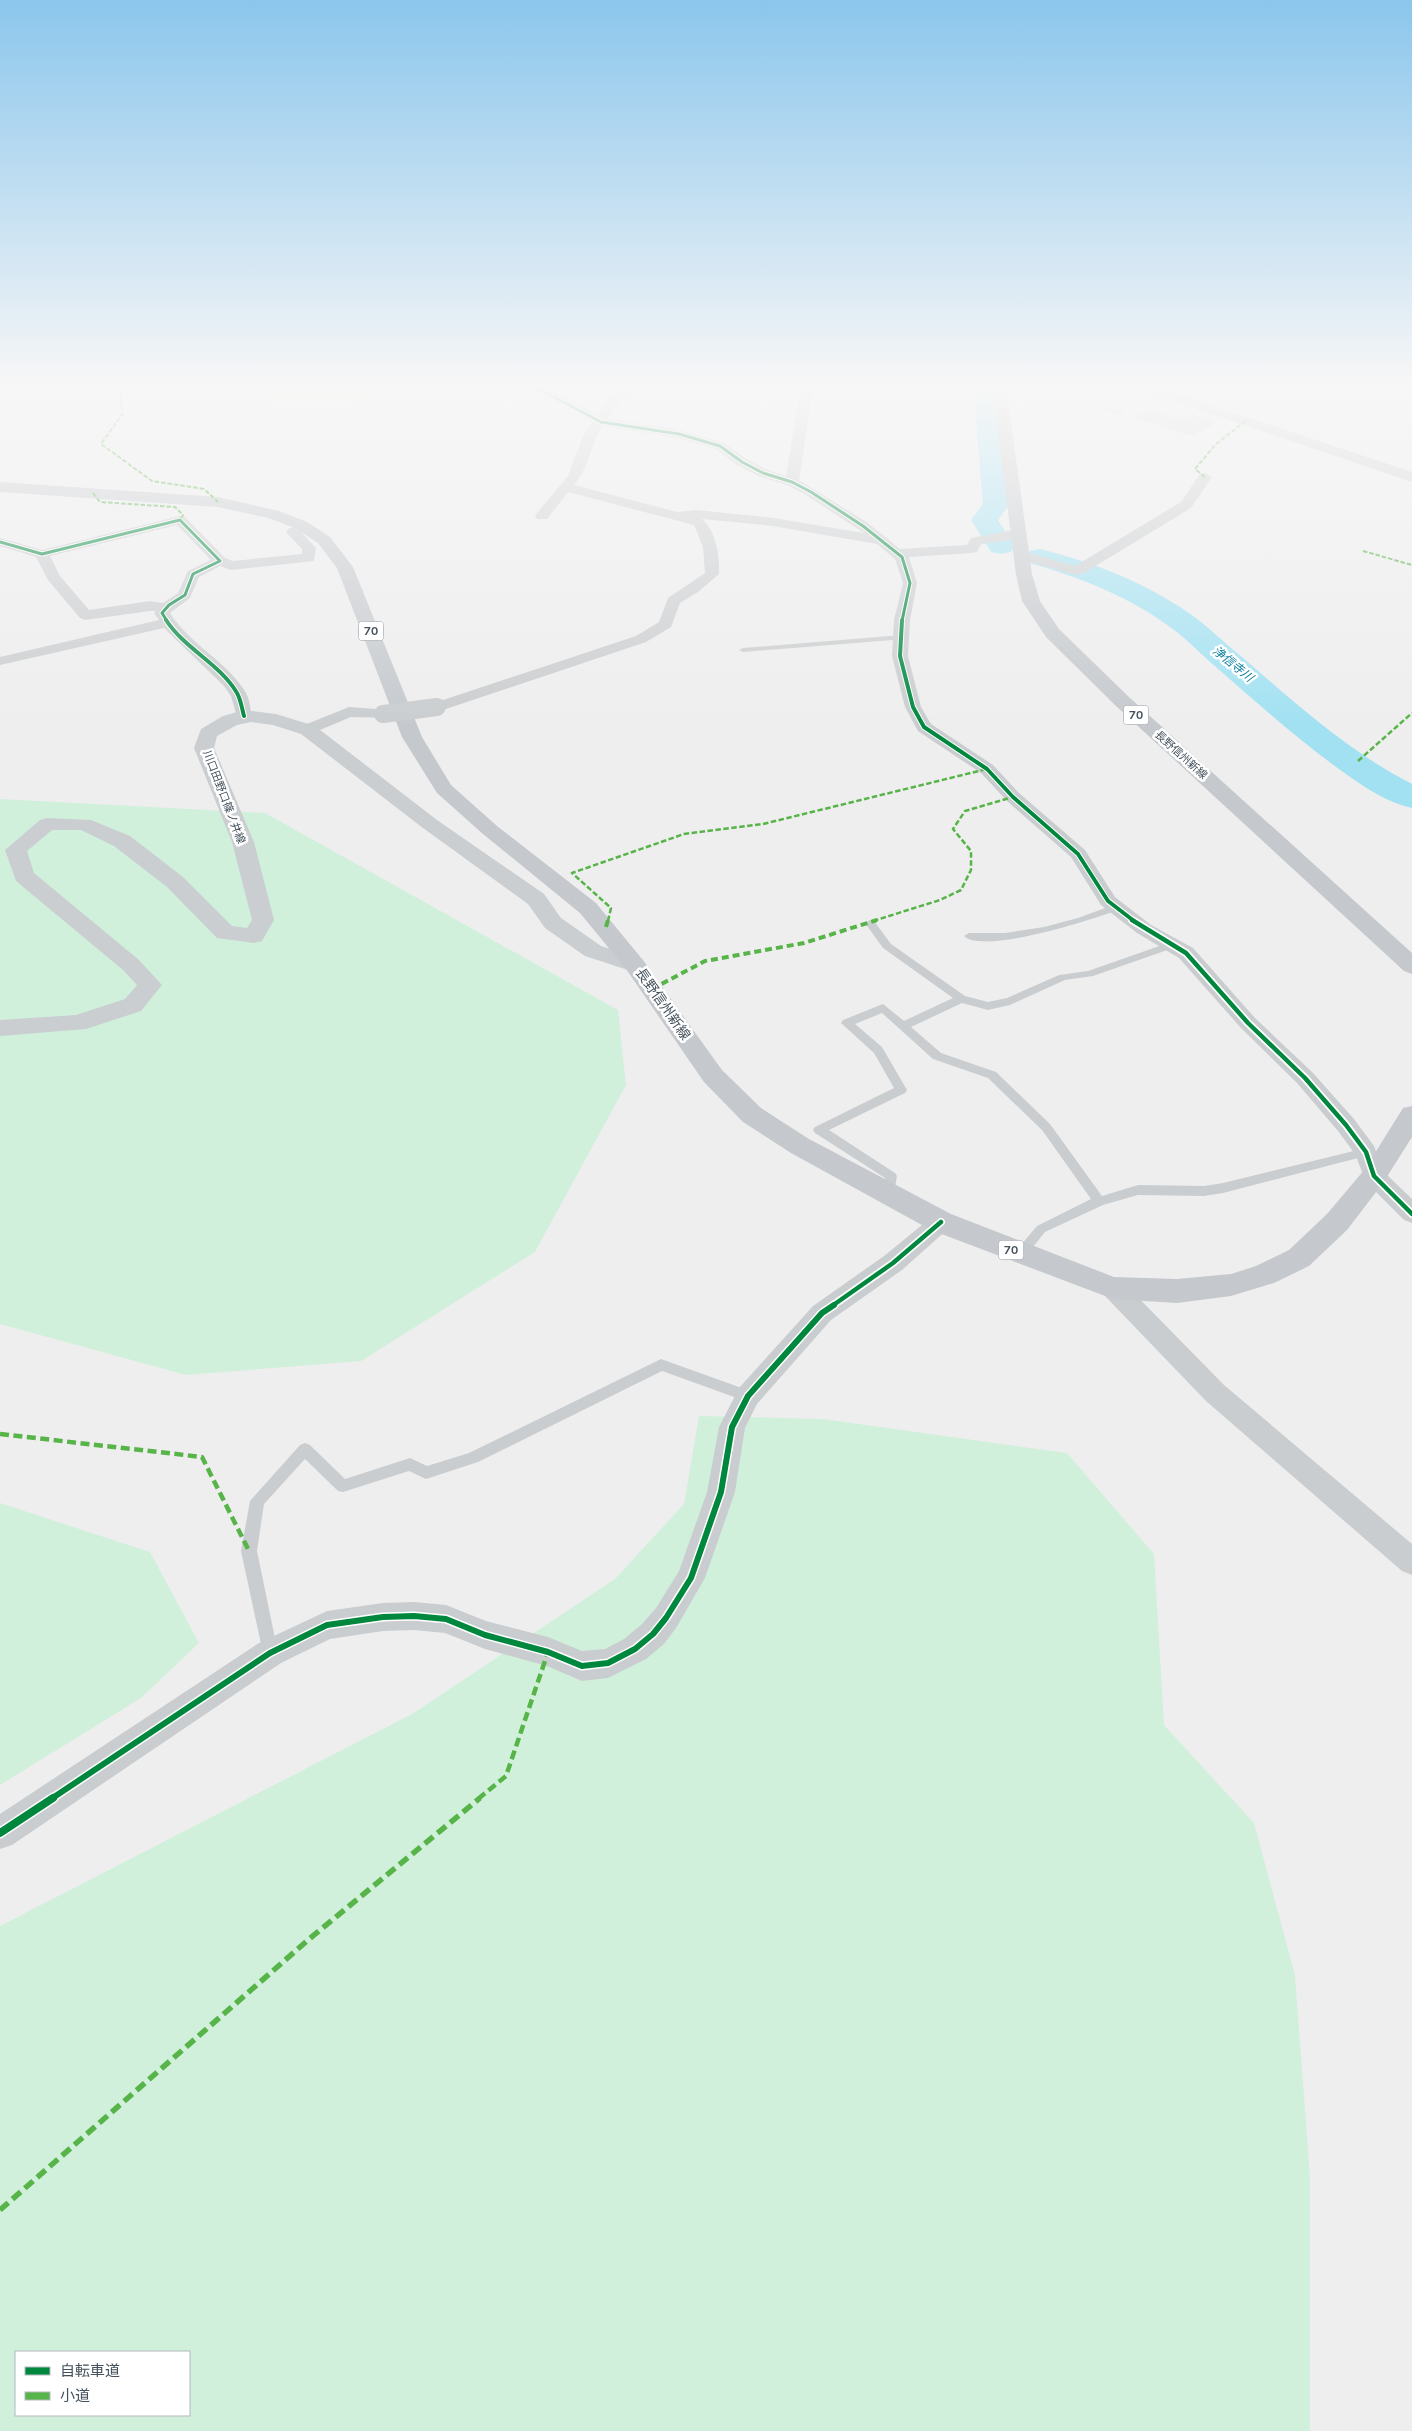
<svg xmlns="http://www.w3.org/2000/svg" width="1412" height="2431" viewBox="0 0 1412 2431" font-family="'Nunito Sans','Noto Sans JP',sans-serif">
<rect width="100%" height="100%" fill="#efeeee"/>
<path fill="#d0f0dc" fill-rule="evenodd" d="M290,387H382L391,393L293,417L264,392Z
M0,799L265,813L618,1010L626,1085L535,1252L361,1361L186,1375L0,1324Z
M699,1416L823,1419L1067,1453L1154,1554L1164,1725L1254,1823L1295,1975L1310,2177V2431H0V1926L412,1714L615,1579L684,1504ZM16,2352H189V2415H16Z
M0,1503L150,1552L199,1643L141,1698L0,1785Z"/>
<g fill="none" stroke-linecap="round" stroke-linejoin="round">
<path fill="#a1e1f2" fill-rule="evenodd" d="M973,387H997L1009,505L998,520L1015,546L1011,552L1001,554L991,552L971,520L983,504Z
M1040,549C1093,562 1144,582 1189,613C1208,626 1224,643 1242,657C1295,703 1349,752 1412,784V808C1385,802 1361,785 1339,769C1296,738 1256,702 1216,667C1202,655 1189,641 1174,630C1131,597 1081,578 1030,563L1026,557L1030,551Z"/>
</g>
<path fill="#d6d6d8" stroke="#e0e0e1" d="M1109,407L1125,412L1120,415L1104,410Z
M1149,410L1184,420L1193,415L1216,422L1193,436L1135,418Z"/>
<g fill="none" stroke-linecap="round" stroke-linejoin="round">
<path fill="#cacdcf" fill-rule="evenodd" d="M902,635L906,637L905,639L743,652L739,650L743,648Z
M1116,904L1120,905V909C1095,919 983,955 964,936L969,933H1005L1044,927L1078,918Z
M870,920L874,921L891,944L965,996L988,1002L1007,998L1059,975L1088,971L1168,943H1176V947L1093,976L1065,980L1010,1005L988,1010L962,1003L911,1027L941,1053L996,1072L1050,1124L1102,1196L1138,1185L1204,1186L1223,1183L1366,1148L1372,1152L1366,1156L1223,1193L1204,1196L1138,1195L1103,1205L1045,1232L1025,1257H1015L1014,1253L1037,1226L1091,1199L1042,1130L988,1078L933,1059L882,1013L855,1024L882,1047L907,1090L905,1093L829,1130L895,1173L897,1176L894,1193L888,1198L884,1196L882,1193L885,1178L815,1133L813,1130L815,1127L894,1088L874,1053L841,1023L843,1020L883,1004L904,1021L953,998L883,948L865,923Z
M661,1359L753,1392L755,1396L753,1400L748,1402L662,1371L478,1462L426,1479L409,1471L343,1492L338,1491L305,1459L264,1504L257,1551L278,1653L276,1658L270,1661L264,1658L241,1551L250,1501L300,1445L305,1443L310,1445L345,1479L410,1458L427,1466L469,1453Z"/>
<path fill="#cacdcf" fill-rule="evenodd" d="M529,387H543L598,415L611,397L623,387H636L619,403L607,419L679,430L724,443L747,459L768,470L786,476L801,387H813L799,480L868,523L900,549L967,545L971,538L976,537L1008,531L1025,532L1027,535L1025,538L981,544L977,552L972,553L909,557L917,583L910,620L908,656L921,707L931,724L993,765L1019,793L1085,850L1115,897L1151,925L1193,948L1255,1018L1313,1073L1354,1119L1374,1146L1384,1172L1412,1199V1223L1404,1220L1366,1182L1355,1154L1338,1131L1297,1083L1241,1028L1179,958L1137,933L1101,905L1071,857L1007,801L981,773L918,731L905,707L892,656L894,620L903,583L895,559L877,544L773,526L702,519C716,531 720,556 719,574L698,592L680,603L671,627L646,642L443,710H431L429,707L431,704L636,636L659,622L668,598L705,573L703,547L694,525L568,492L547,519H537L535,516L537,513L568,476L583,436L593,422ZM603,426L678,438L716,449L737,465L758,476L787,485L806,495L864,533L773,518L697,510L677,512L574,485C589,469 590,444 603,426Z
M1205,473L1212,477L1191,508L1084,573L1075,575L1017,558L1015,555L1022,551L1075,566L1181,502L1200,474Z
M180,516L185,517L225,558L233,561L302,554V549L286,532L288,529L304,523L311,527L302,533L316,548L314,561L231,570L220,566L199,577L190,598L170,613C190,645 227,661 246,693C250,700 250,709 252,716L250,720H238L231,696L224,686L164,628L0,665V657L159,620L154,613L156,611H150L85,620L80,618L48,580L36,557L0,546V538L42,550ZM177,525L211,560L188,571L178,593L163,603L150,601L89,610L60,576L50,556Z
M349,707L389,710L391,714L389,718L351,717L308,735L302,734L300,730L302,726Z
M941,1213L949,1216L953,1222L949,1228L902,1270L831,1320L757,1404L745,1428L735,1492L705,1578L676,1628L664,1644L646,1659L608,1678L582,1681L547,1666L485,1649L445,1633L414,1630L383,1631L330,1639L281,1663L12,1845L0,1849V1814L259,1643L327,1611L383,1603L414,1602L446,1605L486,1621L548,1637L582,1651L605,1649L624,1639L642,1624L656,1608L679,1571L707,1492L719,1427L739,1388L813,1306L884,1256L933,1216Z
M1113,1278L1122,1281L1224,1385L1412,1544V1575L1402,1571L1206,1401L1104,1295L1101,1288L1104,1281Z"/>
<path fill="#caced1" fill-rule="evenodd" d="M1138,387H1157L1412,472V482L1140,390Z
M244,710L276,714L315,726L437,820L544,894L561,918L601,946L642,959L646,964L642,969L634,972L585,956L545,928L528,904L423,828L301,734L273,725L251,722L237,725L217,736L214,748L254,842L274,920L262,941L254,943L217,938L167,887L114,846L81,830H52L27,851L34,873L139,960L162,985L141,1011L86,1029L0,1036V1020L76,1015L125,999L137,985L123,970L16,881L5,850L40,820L47,818L91,820L130,836L183,877L232,926L247,928L252,920L232,842L194,748L201,729L223,716Z"/>
<path fill="#c5c9cd" fill-rule="evenodd" d="M992,387H1006L1032,574L1040,601L1059,629L1130,698L1412,953V974L1404,971L1116,706L1046,637L1022,601L1016,574Z
M0,482L218,497L279,511L307,522L330,537L353,567L422,737L451,785L497,826L596,903L642,959L722,1070L761,1108L809,1139L951,1214L1114,1277L1177,1279L1231,1274L1256,1266L1289,1250L1327,1214L1365,1169L1403,1108L1412,1106V1137L1383,1183L1347,1230L1309,1266L1274,1283L1231,1296L1177,1303L1113,1299L931,1230L791,1153L743,1122L704,1082L626,969L580,913L483,834L437,793L402,737L337,568L318,543L295,528L268,518L218,507L0,492Z"/>
<path stroke="#cacdcf" stroke-width="18" d="M383,714L437,707"/>
<path stroke="#57b448" stroke-width="2" stroke-dasharray="4.5 2" stroke-linecap="butt" d="M119,387L123,413L101,444L152,481L204,489L218,502
M1205,477L1195,469L1216,444L1247,420
M93,493L100,502L175,507L183,515L180,520
M1363,551L1412,565"/>
<path stroke="#57b448" stroke-width="2.5" stroke-dasharray="5.5 2.5" stroke-linecap="butt" d="M1358,761L1412,713
M608,921L611,908L572,873L684,834L763,824L987,769
M873,921L940,900L961,890L971,870V851L953,829L965,811L1013,797"/>
<path stroke="#57b448" stroke-width="4" stroke-dasharray="7 4" stroke-linecap="butt" d="M606,927L608,920
M652,989L705,961L804,943L877,920"/>
<path stroke="#57b448" stroke-width="4.5" stroke-dasharray="9 4.5" stroke-linecap="butt" d="M0,1434L202,1457L249,1551
M478,1799L506,1776L548,1652"/>
<path stroke="#57b448" stroke-width="5.5" stroke-dasharray="11 5.5" stroke-linecap="butt" d="M0,2210L308,1940L480,1798"/>
<defs>
<path id="cycleway-far4" d="M535,387L601,422L679,434L720,446L742,462L763,473L792,482L811,492L863,526L902,557L910,583L902,621
M0,542L42,554L180,520L220,561L193,574L185,595L169,605L162,613L167,621"/>
<path id="cycleway-far3" d="M166,620C185,649 220,664 237,693C241,700 242,709 244,716
M902,620L900,656L913,707L924,727L987,769L1013,797L1078,854L1108,901L1134,921"/>
<path id="cycleway-far2" d="M1132,920L1186,953L1248,1023L1305,1078L1346,1125L1366,1152L1374,1176L1412,1214
M832,1306L893,1263L941,1222"/>
<path id="cycleway-far1" d="M51,1799L270,1653L327,1625L383,1617L414,1616L446,1619L485,1635L548,1652L582,1666L608,1663L635,1649L653,1634L666,1618L691,1578L721,1492L732,1427L748,1396L822,1313L834,1305"/>
<path id="cycleway" d="M0,1833L53,1798"/>
</defs>
<use href="#cycleway-far4" stroke="#fff" stroke-width="5"/>
<use href="#cycleway-far3" stroke="#fff" stroke-width="6"/>
<use href="#cycleway-far2" stroke="#fff" stroke-width="8"/>
<use href="#cycleway-far1" stroke="#fff" stroke-width="9"/>
<use href="#cycleway" stroke="#fff" stroke-width="11"/>
<use href="#cycleway-far4" stroke="#00873e" stroke-width="3"/>
<use href="#cycleway-far3" stroke="#00873e" stroke-width="4"/>
<use href="#cycleway-far2" stroke="#00873e" stroke-width="4.5"/>
<use href="#cycleway-far1" stroke="#00873e" stroke-width="6"/>
<use href="#cycleway" stroke="#00873e" stroke-width="8"/>
</g>
<linearGradient id="sky" x2="0" y2="1"><stop stop-color="#8bc6ec"/><stop offset="0.53" stop-color="#f8f7f7"/><stop offset="1" stop-color="#f8f7f7" stop-opacity="0"/></linearGradient>
<rect width="1412" height="727" fill="url(#sky)"/>
<g text-anchor="middle" dominant-baseline="central" stroke-width="5" stroke-linejoin="round" paint-order="stroke">
<g font-size="11" fill="#44515c" stroke="#fff">
<text transform="translate(1181 755) rotate(42)">長野信州新線</text>
<text transform="translate(224 797) rotate(69)">川口田野口篠ノ井線</text>
</g>
<g fill="#fff" stroke="#7c858d" stroke-width="1">
<rect x="358.5" y="621.5" width="25" height="19" rx="4"/>
<rect x="1123.5" y="705.5" width="25" height="19" rx="4"/>
<rect x="998.5" y="1240.5" width="25" height="19" rx="4"/>
</g>
<g font-size="12" font-weight="bold" fill="#44515c">
<text x="371" y="631">70</text>
<text x="1136" y="715">70</text>
<text x="1011" y="1250">70</text>
</g>
<g font-size="12" font-style="italic" fill="#037c9b" stroke="#fff">
<text transform="translate(1233 664) rotate(39)">浄信寺川</text>
</g>
<g font-size="14" fill="#44515c" stroke="#fff">
<text transform="translate(663 1004) rotate(55)">長野信州新線</text>
</g>
</g>
<rect x="15" y="2351" width="175" height="65" fill="#ffffff" stroke="#b4b9be"/>
<rect x="25" y="2367" width="25" height="8" fill="#00873e" stroke="#b4b9be"/>
<text x="60" y="2376" font-size="15" fill="#44515c">自転車道</text>
<rect x="25" y="2392" width="25" height="8" fill="#57b448" stroke="#b4b9be"/>
<text x="60" y="2401" font-size="15" fill="#44515c">小道</text>
</svg>
